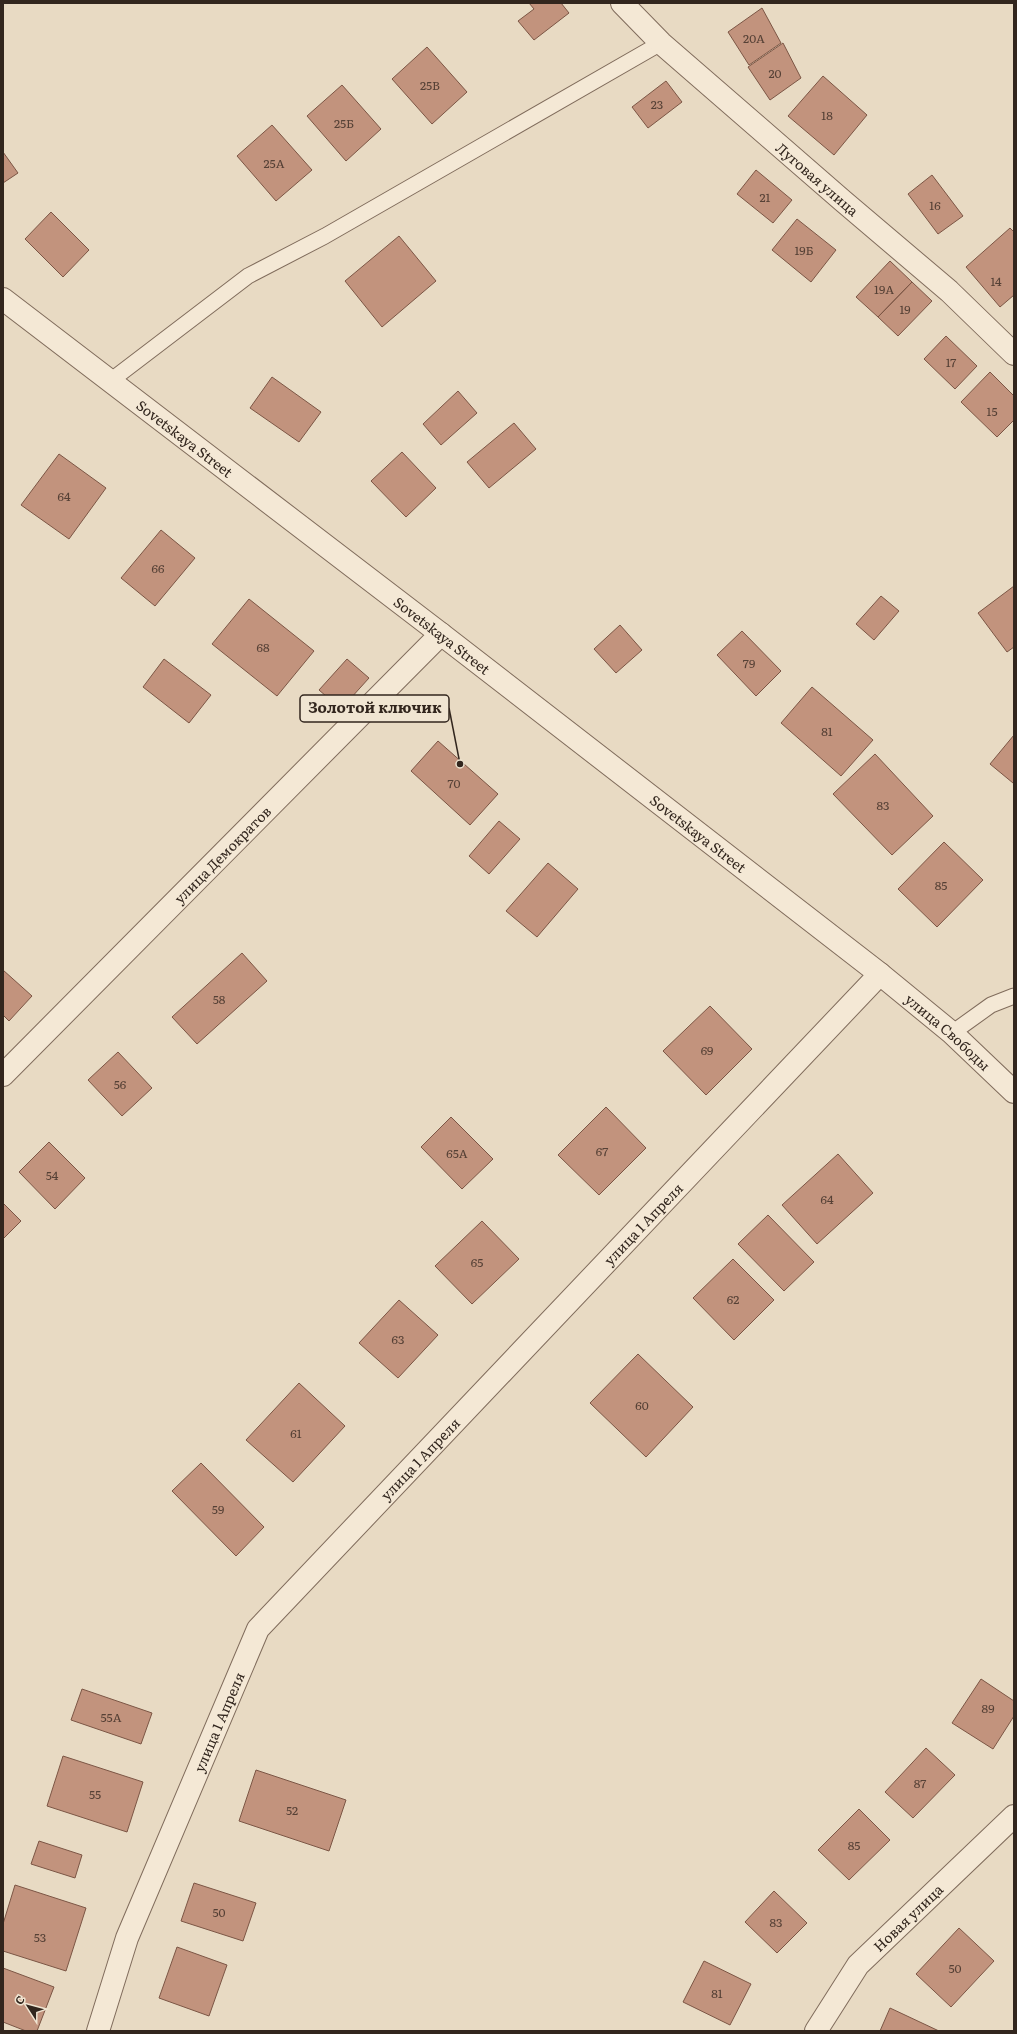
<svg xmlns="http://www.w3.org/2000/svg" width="1017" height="2034" viewBox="0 0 1017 2034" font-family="Literata,serif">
<rect width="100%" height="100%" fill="#e8dac3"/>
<path fill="#c2937d" stroke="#7c5645" d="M529,3H561L569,13L534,40L518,21L534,9Z
M762,8L781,43L749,65L728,32Z
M783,43L801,78L770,100L748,67Z
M427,47L467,92L432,124L392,79Z
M823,76L867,115L834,155L788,116Z
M666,81L682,102L648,128L632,107Z
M342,85L381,129L346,161L307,116Z
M272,125L312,170L276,201L237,156Z
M3,152L18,173L3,183Z
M756,170L792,200L773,223L737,194Z
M932,175L963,216L938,234L908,194Z
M51,212L89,250L63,277L25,239Z
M797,219L836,250L811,282L772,250Z
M1010,228L1014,232V295L1000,307L966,267Z
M399,236L436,281L382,327L345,281Z
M890,261L912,282L878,317L856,297Z
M912,282L932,301L898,336L878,317Z
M946,336L977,366L955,389L924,359Z
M990,372L1014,396V420L997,437L961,402Z
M272,377L321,412L299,442L250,408Z
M458,391L477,413L441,445L423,424Z
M514,423L536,449L489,488L467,462Z
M402,452L436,488L406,517L371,481Z
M59,454L106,488L69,539L21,505Z
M161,530L195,558L155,606L121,578Z
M1014,586V647L1007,652L978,613Z
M881,596L899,611L874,640L856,624Z
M249,599L314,651L277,696L212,644Z
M620,625L642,650L616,673L594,649Z
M742,631L781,671L756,696L717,655Z
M164,659L211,695L189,723L143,687Z
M347,659L369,678L341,709L319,690Z
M812,687L873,740L841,776L781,723Z
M1014,735V782L1013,783L990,764Z
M438,741L498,794L470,825L411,771Z
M875,754L933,816L892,855L833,794Z
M499,821L520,839L489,874L469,856Z
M944,842L983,880L937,927L898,889Z
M548,863L578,889L537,937L506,911Z
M242,953L267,981L197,1044L172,1017Z
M3,970L32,996L9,1021L3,1015Z
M710,1006L752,1049L706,1095L663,1051Z
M118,1052L152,1088L122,1116L88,1080Z
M606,1107L646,1148L599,1195L558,1155Z
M451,1117L493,1159L462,1189L421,1147Z
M49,1142L85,1178L55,1209L19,1172Z
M838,1154L873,1193L817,1244L782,1205Z
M3,1203L21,1221L3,1239Z
M768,1215L814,1262L784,1291L738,1244Z
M482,1221L519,1259L472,1304L435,1266Z
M733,1259L774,1300L734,1340L693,1298Z
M399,1300L438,1335L398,1378L359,1343Z
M638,1354L693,1407L646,1457L590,1403Z
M299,1383L345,1426L293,1482L246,1440Z
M201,1463L264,1527L236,1556L172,1491Z
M981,1679L1014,1701V1716L993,1749L952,1723Z
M82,1689L152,1713L141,1744L71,1720Z
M926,1748L955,1775L913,1818L885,1792Z
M63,1756L143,1782L127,1832L47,1806Z
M256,1770L346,1800L329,1851L239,1821Z
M859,1809L890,1840L849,1880L818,1850Z
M39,1841L82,1855L75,1878L31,1864Z
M194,1883L256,1903L243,1941L181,1921Z
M15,1885L86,1908L66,1971L3,1951V1924Z
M774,1891L807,1923L777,1953L745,1922Z
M959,1928L994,1961L951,2007L916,1974Z
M177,1947L227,1965L209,2016L159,1998Z
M704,1961L751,1984L730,2025L683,2002Z
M3,1968L54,1987L37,2031H26L3,2022Z
M890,2008L939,2031H880Z"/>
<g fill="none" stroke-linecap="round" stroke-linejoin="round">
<defs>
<path id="lane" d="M109,382L248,276L325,236L661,43
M952,1033L991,1005L1014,996"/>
<g id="street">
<path id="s1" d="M622,3L661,43L843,201L949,291L1014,354"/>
<path id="s2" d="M3,299L441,634L880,974L952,1033L1014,1092"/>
<path id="s3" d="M3,1075L441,634"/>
<path id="s4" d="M98,2031L127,1938L258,1629L880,974"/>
<path id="s5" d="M816,2031L858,1965L1014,1816"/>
</g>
</defs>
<use href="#lane" stroke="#806c5c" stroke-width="17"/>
<use href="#street" stroke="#806c5c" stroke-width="24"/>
<use href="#lane" stroke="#f4e8d5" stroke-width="15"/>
<use href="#street" stroke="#f4e8d5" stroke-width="22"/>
</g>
<g text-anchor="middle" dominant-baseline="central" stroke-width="4" stroke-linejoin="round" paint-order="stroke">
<g font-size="12" fill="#564136">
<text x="754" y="38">20А</text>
<text x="775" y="73">20</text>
<text x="430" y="85">25В</text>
<text x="657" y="104">23</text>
<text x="827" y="115">18</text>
<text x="344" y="123">25Б</text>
<text x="274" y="163">25А</text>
<text x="765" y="197">21</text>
<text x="935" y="205">16</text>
<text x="804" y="250">19Б</text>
<text x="996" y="281">14</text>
<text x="884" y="289">19А</text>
<text x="905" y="309">19</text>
<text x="951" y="362">17</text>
<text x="992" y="411">15</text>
<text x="64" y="496">64</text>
<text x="158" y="568">66</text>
<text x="263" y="647">68</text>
<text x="749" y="663">79</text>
<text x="827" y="731">81</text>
<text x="454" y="783">70</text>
<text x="883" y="805">83</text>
<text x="941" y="885">85</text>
<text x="219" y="999">58</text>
<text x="707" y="1050">69</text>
<text x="120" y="1084">56</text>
<text x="602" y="1151">67</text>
<text x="457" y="1153">65А</text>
<text x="52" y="1175">54</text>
<text x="827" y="1199">64</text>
<text x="477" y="1262">65</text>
<text x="733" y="1299">62</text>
<text x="398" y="1339">63</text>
<text x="642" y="1405">60</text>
<text x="296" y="1433">61</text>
<text x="218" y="1509">59</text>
<text x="988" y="1708">89</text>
<text x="111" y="1717">55А</text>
<text x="920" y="1783">87</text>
<text x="95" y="1794">55</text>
<text x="292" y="1810">52</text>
<text x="854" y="1845">85</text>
<text x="219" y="1912">50</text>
<text x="776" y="1922">83</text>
<text x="40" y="1937">53</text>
<text x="955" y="1968">50</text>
<text x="717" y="1993">81</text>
</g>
<g font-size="14" fill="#32261e" stroke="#f0e5d2">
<text stroke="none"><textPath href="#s1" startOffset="263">Луговая улица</textPath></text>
<text stroke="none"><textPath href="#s2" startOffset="229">Sovetskaya Street</textPath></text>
<text stroke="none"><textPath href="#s2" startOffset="553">Sovetskaya Street</textPath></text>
<text stroke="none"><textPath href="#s2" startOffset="877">Sovetskaya Street</textPath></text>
<text stroke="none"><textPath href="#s3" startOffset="311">улица Демократов</textPath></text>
<text stroke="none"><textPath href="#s2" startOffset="1196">улица Свободы</textPath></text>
<text stroke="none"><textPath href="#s4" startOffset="992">улица 1 Апреля</textPath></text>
<text stroke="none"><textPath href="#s4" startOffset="668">улица 1 Апреля</textPath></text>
<text stroke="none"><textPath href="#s4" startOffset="332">улица 1 Апреля</textPath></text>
<text stroke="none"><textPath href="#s5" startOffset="147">Новая улица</textPath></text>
</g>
</g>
<path fill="none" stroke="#32261e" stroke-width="1.5" d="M460 764L449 708"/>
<circle fill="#32261e" stroke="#f0e5d2" stroke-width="1.5" cx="460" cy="764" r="4"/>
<rect fill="#f0e5d2" stroke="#32261e" stroke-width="1.5" x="300" y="695" width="149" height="27" rx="4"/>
<g font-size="15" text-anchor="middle" font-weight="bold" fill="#32261e">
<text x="375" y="713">Золотой ключик</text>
</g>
<rect width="1017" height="2034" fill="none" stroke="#32261e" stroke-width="8"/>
<g transform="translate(28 2006) rotate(306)" stroke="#f0e5d2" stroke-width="3" paint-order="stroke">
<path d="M0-3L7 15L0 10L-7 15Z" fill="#32261e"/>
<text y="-6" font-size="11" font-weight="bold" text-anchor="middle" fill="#32261e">С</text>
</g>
</svg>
